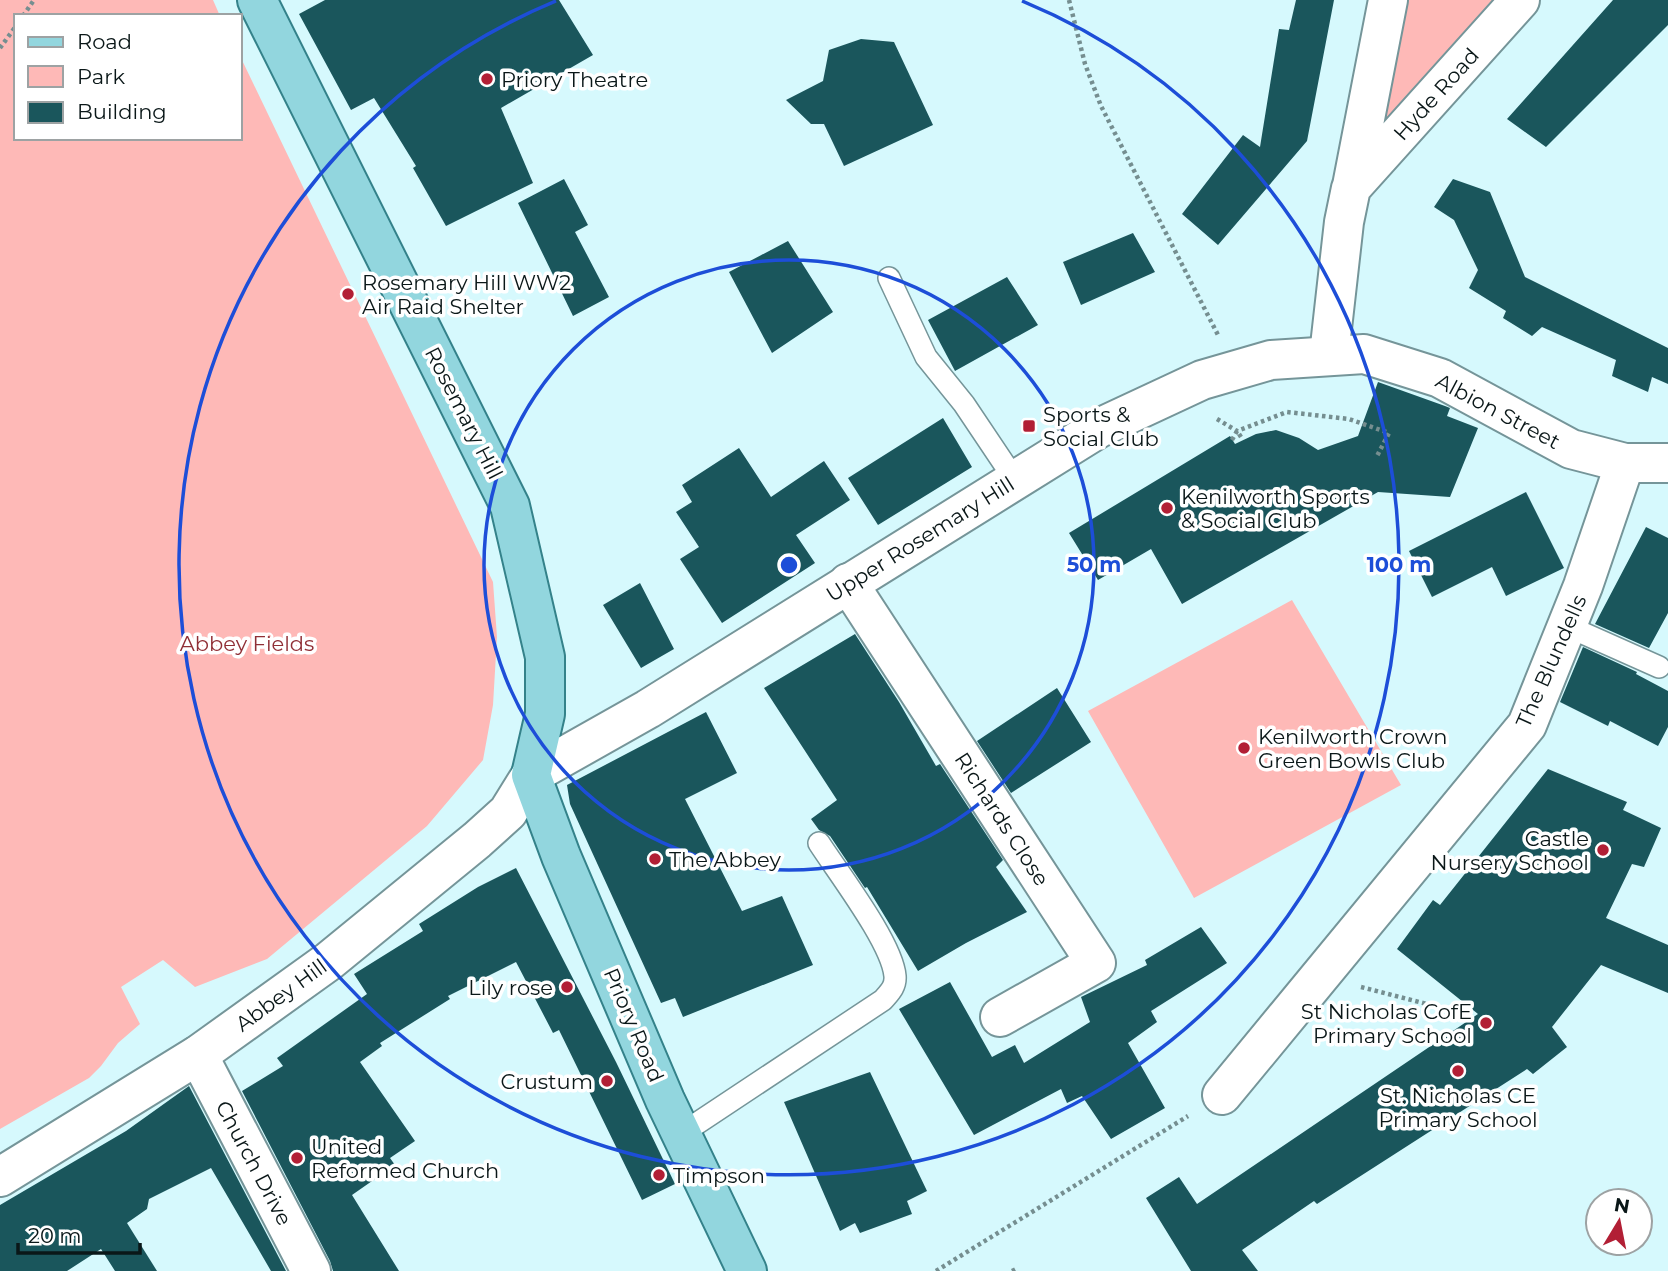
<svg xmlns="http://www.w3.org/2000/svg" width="1668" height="1271" viewBox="0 0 1668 1271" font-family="Montserrat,sans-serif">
<rect width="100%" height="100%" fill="#d6f9fd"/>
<path fill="#feb9b7" d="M0,0H213L220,16H16V138H240V56L493,582L497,637L493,705L483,760L427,826L267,959L195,987L163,960L121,987L140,1024L118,1043L101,1066L89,1078L0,1129Z
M1399,0H1501L1379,131Z
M1292,600L1401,785L1194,898L1088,711Z"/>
<path fill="#1a565c" d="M325,0H559L593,55L501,108L533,183L446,226L413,168L416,166L374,98L351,110L299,14Z
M1296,0H1334L1307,141L1218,245L1182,214L1243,135L1260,147L1279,29L1289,30Z
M1613,0H1668V25L1546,147L1507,119Z
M861,39L894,42L933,125L844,166L824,124H811L786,100L823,81L829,50Z
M564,179L588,225L575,232L609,297L573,316L518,203Z
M1453,179L1490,192L1525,277L1668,348V384L1652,377L1648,392L1612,376L1616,360L1542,327L1532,336L1503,318L1506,311L1469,288L1478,270L1454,220L1434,207Z
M1133,233L1155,272L1081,305L1063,262Z
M788,241L833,312L772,353L729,272Z
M1007,277L1038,325L955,371L928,320Z
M1378,382L1445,406L1450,408L1447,416L1478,428L1450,497L1378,492L1182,604L1151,549L1098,580L1069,533L1230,436L1235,444L1256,434L1276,430L1299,438L1318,450L1358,436Z
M943,418L972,467L878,525L848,478Z
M739,448L771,497L824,461L850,500L796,535L815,563L722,623L680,559L699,547L676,512L692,502L682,485Z
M1526,492L1564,568L1506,596L1492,567L1432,597L1409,551Z
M1646,527L1668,538V613L1649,648L1595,624Z
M640,583L674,649L641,668L603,605Z
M855,634L899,702L936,766L940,764L1003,860L996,867L1027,912L966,943L918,971L867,887L865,888L830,836L819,830L811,819L837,800L764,688Z
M1583,647L1637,672L1636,674L1668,691V727L1658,746L1610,721L1608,726L1560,702Z
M1057,688L1091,742L1011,793L977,741Z
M706,712L737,773L685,799L742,911L782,896L813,965L683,1017L675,998L661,1003L570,804L567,785Z
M1548,769L1627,802L1623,810L1661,828L1644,867L1632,864L1606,918L1668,945V993L1601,965L1552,1027L1567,1047L1533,1074L1527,1069L1317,1204L1314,1201L1242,1250L1258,1271H1191L1146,1198L1179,1177L1197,1204L1478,1014L1397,949L1433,900L1440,905Z
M516,868L616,1062L675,1184L642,1200L559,1030L553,1033L516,962L448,996L450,999L380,1043L382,1046L360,1062L415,1141L390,1158L395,1165L352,1195L399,1271H333L330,1261L242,1091L283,1066L277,1058L367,994L354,974L423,931L419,924L478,887Z
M1201,927L1227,963L1151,1011L1157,1022L1128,1043L1165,1108L1111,1139L1082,1096L1067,1103L1061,1089L974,1135L899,1009L950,982L992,1057L1015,1045L1024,1063L1090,1022L1081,997L1147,965L1145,960Z
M870,1072L927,1191L907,1201L912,1214L860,1233L855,1223L840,1231L784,1102Z
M189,1086L286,1271H271L211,1168L149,1199L147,1209L127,1223L157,1271H115L101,1249L67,1271H0V1205L126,1131Z"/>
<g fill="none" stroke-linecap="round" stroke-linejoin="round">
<defs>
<path id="service" d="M889,278L926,357L964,404L1015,480
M1567,626L1659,667
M681,1134L883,1000C889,993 896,987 895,976C892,943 839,874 819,843"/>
<path id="minor" d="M1352,186L1388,0
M1329,355L1344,222L1351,188L1520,0
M848,583L1096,963L1000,1017
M198,1055L311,1271
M1222,1095L1527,725L1583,586L1625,463"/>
<path id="tertiary" d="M531,775L648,709L1099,428L1202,380L1271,360L1364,354L1440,378L1571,449L1625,463H1668"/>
<path id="secondary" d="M0,1177L198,1055L329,961L477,840L508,812L531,775"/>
<path id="primary" d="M257,0L510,506L545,657V714L531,775L561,856L665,1100L747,1271"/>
</defs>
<use href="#service" stroke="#759599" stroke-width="24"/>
<use href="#minor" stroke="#759599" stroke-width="42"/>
<use href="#tertiary" stroke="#759599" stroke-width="42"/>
<use href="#secondary" stroke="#759599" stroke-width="42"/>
<use href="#primary" stroke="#34828a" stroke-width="42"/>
<path stroke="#758e90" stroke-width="4.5" stroke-dasharray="3.5 3.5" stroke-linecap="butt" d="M1069,0L1085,64L1101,106L1218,335
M23,16L34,0
M0,48L16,26
M1217,419L1237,431L1287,412L1349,419L1389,433L1377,456
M1232,440L1237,431L1243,440
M1361,987L1462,1013
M936,1271L1188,1116
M1012,1271L1016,1269"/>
<use href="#service" stroke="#fff" stroke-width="21"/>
<use href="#minor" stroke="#fff" stroke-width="38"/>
<use href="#tertiary" stroke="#fff" stroke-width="38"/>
<use href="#secondary" stroke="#fff" stroke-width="38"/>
<use href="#primary" stroke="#92d6de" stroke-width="38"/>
</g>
<g fill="none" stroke="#1d4ed8" stroke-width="3.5">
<circle cx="789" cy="565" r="305"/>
<path d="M1022 1A610 610 0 1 1 556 1"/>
</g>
<g fill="#b21f35" stroke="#fff" stroke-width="2.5">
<circle cx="487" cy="79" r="7"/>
<circle cx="348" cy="294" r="7"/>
<rect x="1022" y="419" width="14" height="14" rx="3.5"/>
<circle cx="1167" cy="508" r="7"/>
<circle cx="1244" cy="748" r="7"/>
<circle cx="1603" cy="850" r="7"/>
<circle cx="655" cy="859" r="7"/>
<circle cx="567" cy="987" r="7"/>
<circle cx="1486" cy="1023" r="7"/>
<circle cx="1458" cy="1071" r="7"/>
<circle cx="607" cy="1081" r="7"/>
<circle cx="297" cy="1158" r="7"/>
<circle cx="659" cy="1175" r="7"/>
</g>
<g text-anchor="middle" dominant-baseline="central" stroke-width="7" stroke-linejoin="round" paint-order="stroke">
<g font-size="21" fill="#0a1718" stroke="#fff" text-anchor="start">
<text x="501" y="79">Priory Theatre</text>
<text x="362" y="282">Rosemary Hill WW2<tspan x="362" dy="24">Air Raid Shelter</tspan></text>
<text x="1043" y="414">Sports &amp;<tspan x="1043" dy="24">Social Club</tspan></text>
<text x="1181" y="496">Kenilworth Sports<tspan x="1181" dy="24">&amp; Social Club</tspan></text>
<text x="1258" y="736">Kenilworth Crown<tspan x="1258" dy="24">Green Bowls Club</tspan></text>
<text x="1589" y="838" text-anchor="end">Castle<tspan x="1589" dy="24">Nursery School</tspan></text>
<text x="669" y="859">The Abbey</text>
<text x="553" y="987" text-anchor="end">Lily rose</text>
<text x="1472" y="1011" text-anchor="end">St Nicholas CofE<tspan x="1472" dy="24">Primary School</tspan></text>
<text x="593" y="1081" text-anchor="end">Crustum</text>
<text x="1458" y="1095" text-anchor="middle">St. Nicholas CE<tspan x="1458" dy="24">Primary School</tspan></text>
<text x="311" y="1146">United<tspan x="311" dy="24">Reformed Church</tspan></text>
<text x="673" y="1175">Timpson</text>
</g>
<g font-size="21" fill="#0a1718" stroke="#fff">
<text transform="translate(1436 94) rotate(-48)">Hyde Road</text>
<text transform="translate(1498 411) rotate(28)">Albion Street</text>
<text transform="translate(464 413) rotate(63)">Rosemary Hill</text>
<text transform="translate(920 539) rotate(-32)">Upper Rosemary Hill</text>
<text transform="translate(1551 661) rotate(-66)">The Blundells</text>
<text transform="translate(1002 819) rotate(57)">Richards Close</text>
<text transform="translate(281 995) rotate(-36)">Abbey Hill</text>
<text transform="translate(634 1025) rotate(67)">Priory Road</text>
<text transform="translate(254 1163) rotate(62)">Church Drive</text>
</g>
<g font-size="21" fill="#902f36" stroke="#fff">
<text x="247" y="643">Abbey Fields</text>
</g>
</g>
<circle cx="789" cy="565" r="10" fill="#1d4ed8" stroke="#fff" stroke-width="3.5"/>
<g font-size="21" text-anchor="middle" font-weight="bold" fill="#1d4ed8" stroke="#fff" stroke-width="7" stroke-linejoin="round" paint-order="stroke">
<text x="1094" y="572">50 m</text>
<text x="1399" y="572">100 m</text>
</g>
<rect x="14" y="14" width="228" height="126" fill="#ffffff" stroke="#9da2a3" stroke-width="2"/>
<rect x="28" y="37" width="35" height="10" fill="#92d6de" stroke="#9da2a3" stroke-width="2"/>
<text x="77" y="49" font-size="21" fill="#0a1718">Road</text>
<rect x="28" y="66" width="35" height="21" fill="#feb9b7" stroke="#9da2a3" stroke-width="2"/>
<text x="77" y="84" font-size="21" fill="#0a1718">Park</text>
<rect x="28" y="102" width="35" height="21" fill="#1a565c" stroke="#9da2a3" stroke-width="2"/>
<text x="77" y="119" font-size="21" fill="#0a1718">Building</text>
<g transform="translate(1619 1222) rotate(10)"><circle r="33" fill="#ffffff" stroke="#9da2a3" stroke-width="2"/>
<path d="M0-5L12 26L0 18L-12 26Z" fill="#b21f35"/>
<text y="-10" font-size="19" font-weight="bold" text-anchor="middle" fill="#0a1718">N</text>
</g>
<path d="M18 1243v10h122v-10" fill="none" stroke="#0a1718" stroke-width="3.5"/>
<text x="28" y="1243" font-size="21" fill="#0a1718" stroke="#ffffff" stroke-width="5" paint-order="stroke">20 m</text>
</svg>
